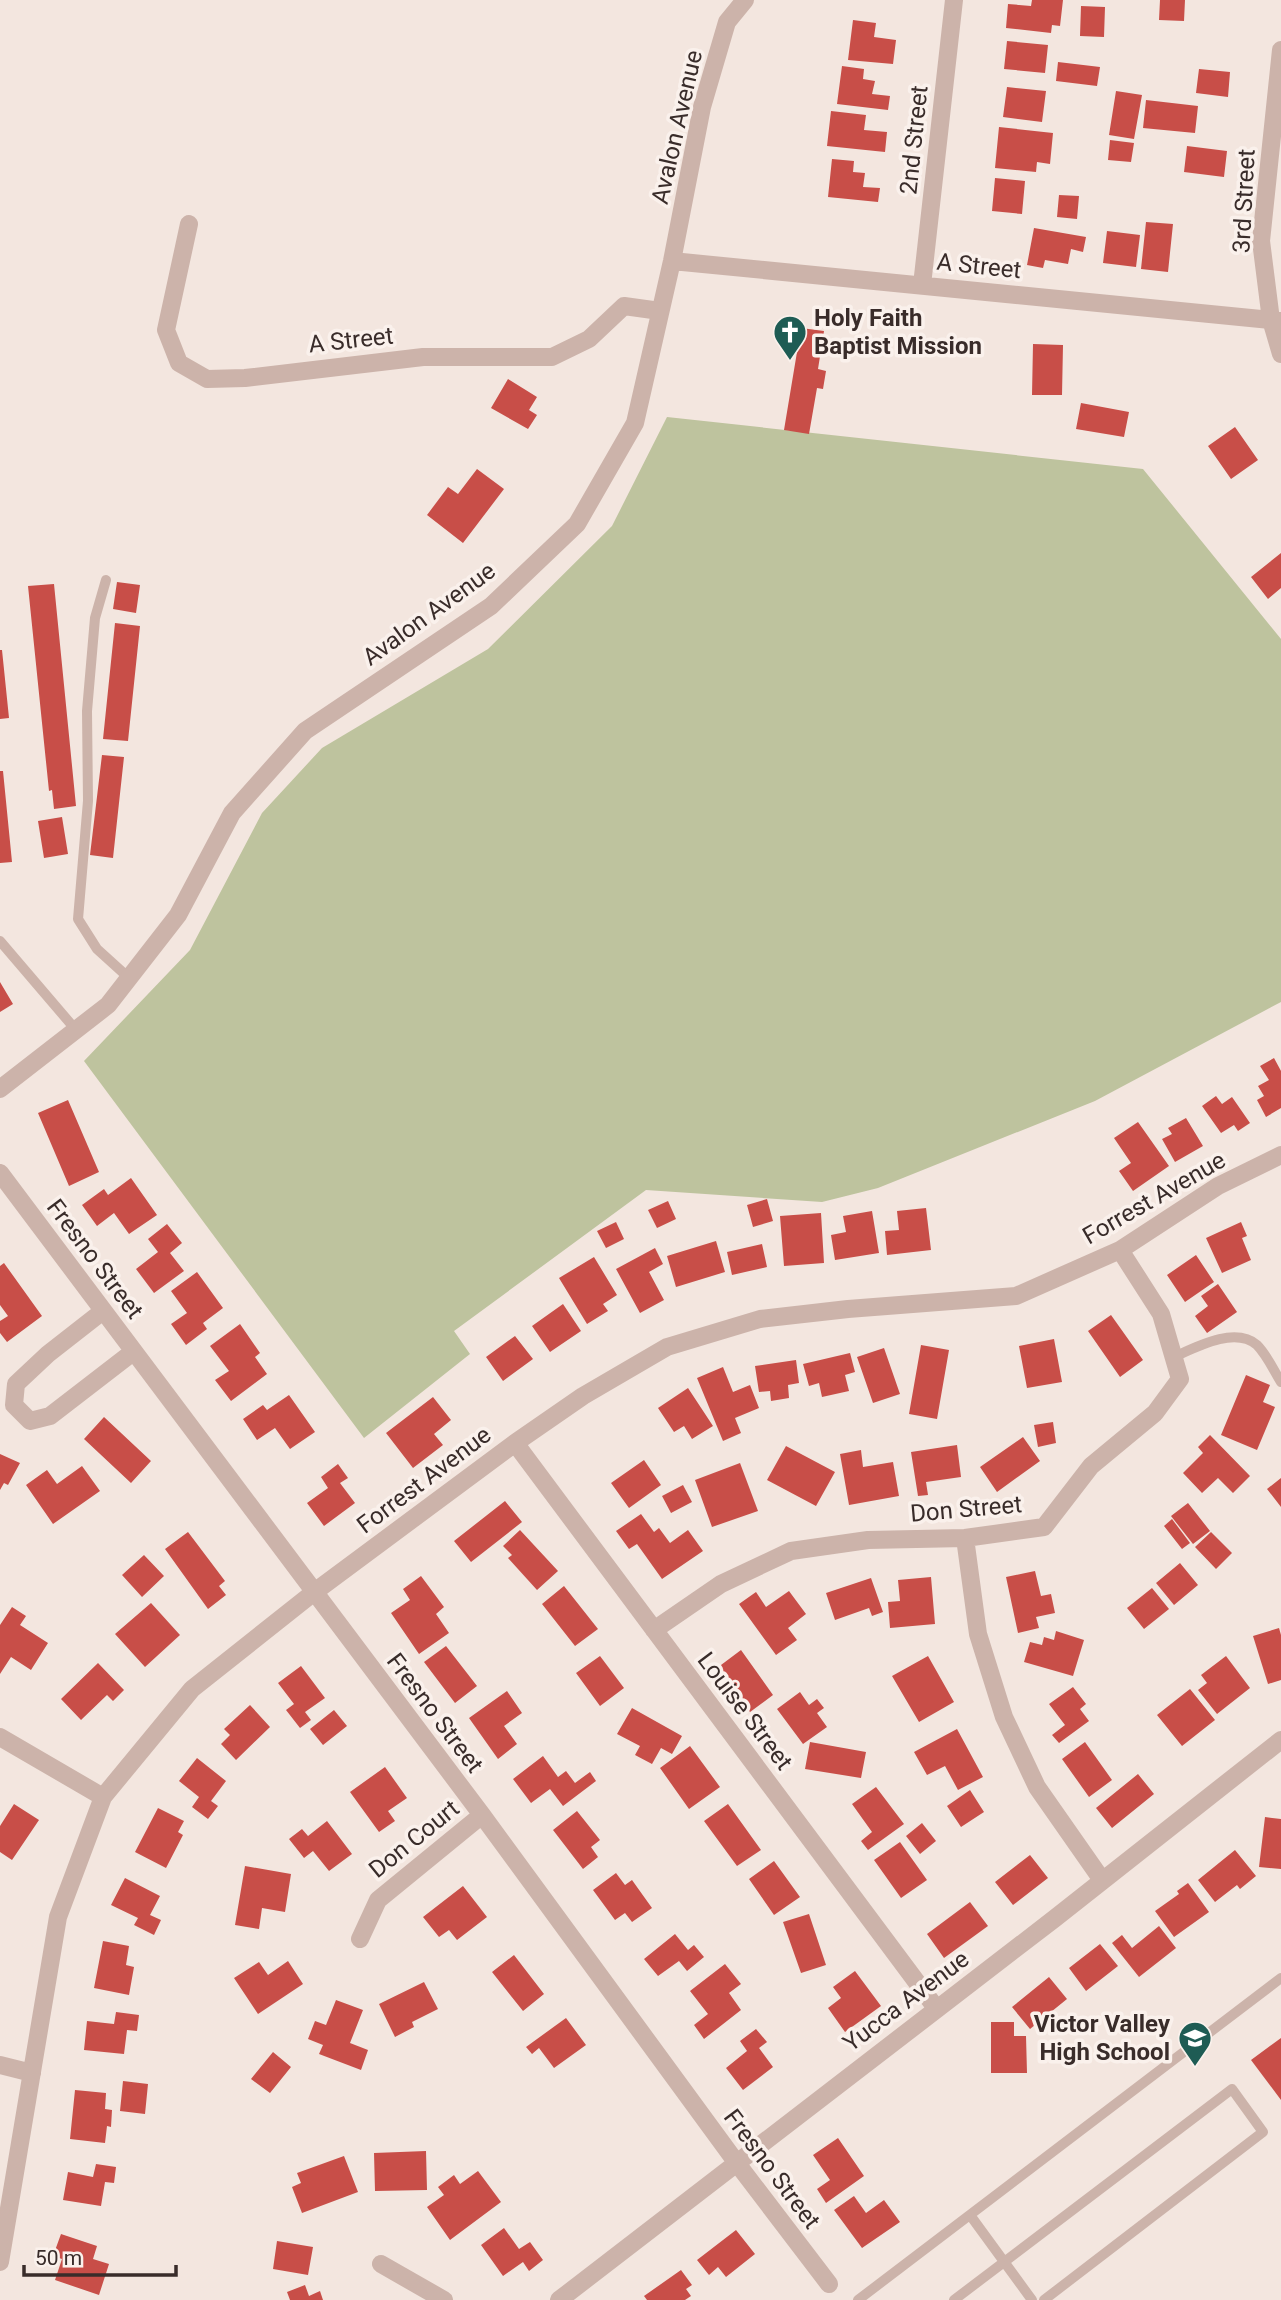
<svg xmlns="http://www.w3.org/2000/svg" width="1281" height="2300" viewBox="0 0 1281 2300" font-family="Roboto,sans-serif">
<rect width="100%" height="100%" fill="#f3e6df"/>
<path fill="#bec39e" d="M667,417L1143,469L1281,639V1002L1095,1101L878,1188L822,1202L646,1190L454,1331L470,1354L364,1438L84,1061L190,950L262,813L322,748L488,649L612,526Z"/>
<path fill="#c84e48" d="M1032,0H1063L1060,26L1052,25L1051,33L1006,28L1008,4L1031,6Z
M1160,0H1185L1184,21L1159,20Z
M1081,6L1105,7L1104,37L1080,36Z
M853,20L876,23L874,37L896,40L893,64L848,60Z
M1007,41L1048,45L1045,73L1004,69Z
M1058,62L1100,67L1097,86L1056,81Z
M842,66L864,69L863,79L875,81L872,94L890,96L888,110L837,104Z
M1199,69L1230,72L1228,97L1196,93Z
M1007,87L1046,91L1042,122L1003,117Z
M1116,91L1142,95L1134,139L1109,135Z
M1146,100L1198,106L1195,133L1143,128Z
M831,111L866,115L864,130L887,132L885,152L827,146Z
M999,127L1053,133L1050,164L1037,162L1036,172L995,168Z
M1110,140L1134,143L1131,162L1108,160Z
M1187,146L1227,151L1224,177L1184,172Z
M832,159L854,161L853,172L865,173L863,187L880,188L878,202L828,197Z
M995,178L1025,181L1022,214L992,211Z
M1059,195L1079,196L1077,219L1057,217Z
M1146,222L1173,224L1168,272L1141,269Z
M1034,228L1086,237L1083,252L1071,249L1068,264L1045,260L1043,268L1027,265Z
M1107,231L1140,235L1136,267L1103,263Z
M801,328L824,331L818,369L826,371L823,389L817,388L809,434L784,430Z
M1033,344L1063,345L1062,395H1032Z
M508,379L537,397L529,410L537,415L528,429L491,408Z
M1081,403L1129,412L1124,437L1076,429Z
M1235,427L1258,460L1231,479L1208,446Z
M477,469L504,489L463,543L427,515L448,487L458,494Z
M1281,553V588L1268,599L1251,577Z
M117,582L140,585L136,613L113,609Z
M54,584L76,806L54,809L52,790L49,791L28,586Z
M115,623L140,626L128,741L103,739Z
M0,650H2L9,718L0,719Z
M102,755L124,757L113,858L90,855Z
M0,771H3L12,862L0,863Z
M62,817L68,854L44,858L38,821Z
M0,982L13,1004L0,1012Z
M1274,1058L1281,1071V1108L1266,1117L1257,1100L1264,1096L1258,1086L1269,1080L1260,1066Z
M1216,1096L1222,1104L1232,1097L1250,1123L1238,1131L1234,1125L1221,1133L1202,1106Z
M68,1100L99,1172L69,1186L38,1113Z
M1186,1118L1203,1146L1175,1162L1162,1139L1172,1134L1168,1128Z
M1138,1122L1169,1166L1133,1191L1119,1171L1131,1163L1114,1138Z
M131,1178L157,1215L129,1234L114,1213L97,1226L82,1205L104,1189L108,1195Z
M767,1199L773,1221L753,1227L747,1205Z
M668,1201L676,1219L657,1228L648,1210Z
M926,1208L931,1250L887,1255L885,1231L899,1230L897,1211Z
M872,1211L879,1253L835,1260L831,1235L846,1232L843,1216Z
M821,1213L824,1263L784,1266L780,1216Z
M616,1222L624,1239L606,1248L597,1231Z
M1241,1222L1247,1236L1242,1238L1251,1260L1222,1273L1206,1238Z
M167,1224L182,1243L170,1253L184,1271L154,1293L136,1269L158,1252L148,1239Z
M716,1241L725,1272L676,1287L667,1256Z
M762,1244L767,1267L732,1275L727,1252Z
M655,1248L663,1264L649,1272L664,1300L640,1313L616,1269Z
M1196,1255L1214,1282L1185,1302L1167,1275Z
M594,1257L617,1295L603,1304L608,1311L587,1324L559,1278Z
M4,1263L42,1316L7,1342L0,1333V1321L8,1316L0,1305V1266Z
M197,1272L223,1308L203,1323L207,1329L186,1345L171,1324L187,1313L171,1291Z
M1218,1284L1237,1312L1207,1333L1195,1316L1208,1306L1201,1296Z
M563,1304L581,1331L550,1352L532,1326Z
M1111,1315L1143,1360L1120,1377L1088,1331Z
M240,1324L260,1353L255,1357L267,1374L231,1401L215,1380L229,1371L210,1346Z
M515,1336L533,1359L503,1381L486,1357Z
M1054,1339L1062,1382L1027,1388L1019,1346Z
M921,1345L949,1350L937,1419L909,1414Z
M884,1348L900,1394L873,1403L857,1357Z
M850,1353L855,1372L845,1375L849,1391L822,1397L819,1383L809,1386L803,1364Z
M796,1360L799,1383L788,1385L789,1398L771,1401L770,1391L759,1392L755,1366Z
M723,1367L733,1392L750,1385L759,1408L735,1418L741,1433L723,1441L697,1378Z
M1246,1375L1270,1385L1263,1402L1275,1407L1257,1450L1221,1435Z
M688,1388L713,1426L692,1439L684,1426L674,1432L658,1408Z
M289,1395L315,1432L290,1449L275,1428L257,1440L243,1419L263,1405L267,1410Z
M433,1397L451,1420L434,1434L443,1445L413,1468L386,1433Z
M104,1417L151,1461L131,1483L84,1439Z
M1053,1422L1056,1443L1038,1447L1034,1425Z
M1210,1435L1250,1476L1233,1493L1218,1478L1202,1493L1183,1473L1203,1453L1198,1447Z
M1023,1437L1040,1461L997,1492L980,1467Z
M957,1445L961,1477L926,1482L928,1495L918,1496L911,1452Z
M786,1446L835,1472L816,1506L767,1480Z
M861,1450L863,1467L893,1462L899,1496L849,1505L840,1454Z
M0,1454L20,1463L8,1485L4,1483L0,1490Z
M644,1460L661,1485L629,1508L611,1483Z
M740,1463L758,1511L712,1527L695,1480Z
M338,1464L348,1478L340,1483L355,1503L324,1526L307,1503L328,1488L321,1477Z
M82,1466L100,1491L53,1524L26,1485L47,1470L57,1484Z
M1281,1478V1507L1267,1489Z
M683,1485L692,1502L671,1513L662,1496Z
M505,1501L522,1522L471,1562L454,1541Z
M1188,1503L1210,1531L1193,1544L1171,1516Z
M641,1514L654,1532L659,1528L670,1543L688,1530L703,1551L662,1579L637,1544L629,1549L616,1531Z
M1172,1519L1190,1543L1182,1549L1164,1526Z
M520,1530L558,1571L537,1590L508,1558L512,1555L503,1546Z
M188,1532L225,1581L219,1586L226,1595L208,1609L165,1549Z
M1211,1532L1232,1553L1216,1569L1195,1547Z
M144,1555L164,1576L142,1597L122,1575Z
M1180,1563L1198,1585L1174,1605L1156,1583Z
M1035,1571L1041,1596L1051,1594L1055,1613L1036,1617L1039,1628L1018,1633L1006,1577Z
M421,1576L444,1607L436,1614L449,1633L419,1654L391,1613L410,1600L403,1589Z
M931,1577L935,1624L890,1628L888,1602L900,1601L898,1580Z
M871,1578L883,1612L872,1616L869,1608L835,1620L826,1593Z
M564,1586L598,1629L575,1646L542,1604Z
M1152,1588L1169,1609L1144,1629L1127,1608Z
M789,1591L806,1614L788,1628L797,1640L776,1655L739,1604L756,1592L766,1607Z
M151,1603L180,1635L145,1667L115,1634Z
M12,1607L26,1616L20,1625L48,1643L31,1670L11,1657L0,1674V1625Z
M1279,1628L1281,1635V1680L1268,1684L1253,1636Z
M1056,1631L1084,1640L1073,1676L1024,1662L1030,1642L1042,1645L1044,1637L1054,1640Z
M446,1646L477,1686L455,1703L424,1662Z
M741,1650L773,1695L750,1712L717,1668Z
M600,1656L624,1688L600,1706L576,1673Z
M928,1656L954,1702L919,1722L892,1676Z
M1226,1656L1250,1688L1217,1714L1198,1690L1207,1683L1201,1675Z
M98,1663L124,1690L113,1701L107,1695L81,1720L61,1699Z
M301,1666L325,1698L305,1712L311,1720L300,1728L286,1710L294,1704L278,1683Z
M1073,1687L1086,1704L1080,1709L1089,1721L1059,1743L1052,1735L1065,1725L1049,1704Z
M1190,1689L1215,1720L1182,1746L1157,1715Z
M507,1691L522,1713L504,1726L517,1744L498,1759L469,1718Z
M800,1692L809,1705L817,1699L824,1708L817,1713L827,1727L803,1744L777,1709Z
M250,1705L270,1727L236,1760L221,1744L230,1735L224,1729Z
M632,1708L682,1736L672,1754L661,1748L652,1764L635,1755L640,1746L617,1734Z
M334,1710L347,1726L323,1745L310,1729Z
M957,1729L983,1777L958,1790L945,1766L927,1775L914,1752Z
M810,1742L866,1752L861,1778L805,1769Z
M1085,1742L1112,1780L1089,1797L1062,1759Z
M690,1746L720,1787L689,1809L660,1768Z
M543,1756L558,1777L566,1771L575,1783L590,1772L596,1781L563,1806L550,1789L531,1803L513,1779Z
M197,1758L226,1781L211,1801L218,1806L208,1819L192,1807L199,1797L179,1781Z
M385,1767L407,1798L388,1811L395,1821L379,1832L350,1792Z
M1138,1774L1154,1794L1112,1828L1096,1808Z
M876,1787L904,1824L868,1850L861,1841L872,1832L852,1804Z
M970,1790L984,1812L961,1827L947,1806Z
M14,1804L39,1820L12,1860L0,1852V1826Z
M728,1804L761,1850L737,1866L704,1821Z
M158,1808L184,1821L178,1832L183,1835L166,1868L135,1852Z
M577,1811L600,1840L591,1847L598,1857L583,1869L553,1830Z
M1265,1817L1281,1819V1869L1259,1867Z
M327,1821L352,1854L329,1871L313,1851L304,1858L289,1839L302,1829L308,1836Z
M922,1823L936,1841L920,1854L906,1836Z
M900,1842L927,1880L901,1898L874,1860Z
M1235,1850L1256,1876L1240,1889L1237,1885L1215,1902L1198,1880Z
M1030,1855L1048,1878L1013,1905L995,1882Z
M774,1861L800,1897L774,1915L749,1879Z
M245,1866L291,1874L285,1912L262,1908L259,1929L235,1925Z
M616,1873L625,1885L632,1880L652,1908L632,1922L625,1913L615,1920L593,1890Z
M125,1878L160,1896L150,1915L161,1920L154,1935L134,1925L138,1918L111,1905Z
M1188,1883L1209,1912L1174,1937L1155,1911L1179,1894L1177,1891Z
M463,1886L487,1917L457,1940L449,1930L439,1937L423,1917Z
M970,1902L988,1926L944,1958L927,1934Z
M809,1914L826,1965L801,1973L783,1922Z
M1159,1926L1176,1948L1139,1977L1112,1943L1122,1935L1132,1948Z
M675,1934L688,1950L694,1945L704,1957L687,1971L679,1961L658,1976L644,1959Z
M103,1941L129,1946L126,1965L134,1967L129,1995L94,1988Z
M1100,1944L1118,1966L1086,1991L1069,1968Z
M514,1955L544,1994L523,2011L492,1972Z
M288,1961L303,1984L258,2014L234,1978L259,1962L268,1975Z
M725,1964L741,1984L729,1993L741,2010L704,2039L694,2025L708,2014L690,1991Z
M855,1971L881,2006L845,2032L828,2008L841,1998L833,1987Z
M1049,1977L1067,1999L1030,2029L1012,2007Z
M424,1982L438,2009L412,2022L414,2027L395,2037L379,2004Z
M336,2000L363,2010L350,2043L368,2050L361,2070L319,2054L323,2045L308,2039L315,2021L326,2025Z
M116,2012L139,2015L137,2031L127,2030L124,2054L84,2050L87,2021L114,2024Z
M566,2018L586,2045L554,2068L539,2048L532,2054L526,2047Z
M991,2022H1014V2036H1026L1027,2073H991Z
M756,2029L767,2042L759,2048L773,2067L743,2090L726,2068L747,2051L740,2041Z
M1281,2038V2100L1251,2060Z
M273,2052L291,2067L270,2093L251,2079Z
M123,2081L148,2084L145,2114L120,2111Z
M75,2090L106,2093L105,2109L112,2110L111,2127L107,2126L105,2143L70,2139Z
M838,2138L864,2176L826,2203L817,2189L830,2180L813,2155Z
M426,2151L427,2190L375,2191L374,2153Z
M344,2156L358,2192L302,2213L292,2187L301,2183L297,2173Z
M96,2164L116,2167L114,2183L105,2182L101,2206L63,2200L68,2172L93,2177Z
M478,2171L501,2202L450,2240L427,2207L444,2195L438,2187L454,2175L460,2184Z
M854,2196L866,2213L884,2200L900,2222L862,2248L834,2210Z
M504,2228L519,2249L530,2242L543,2260L529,2271L523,2262L503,2276L481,2245Z
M736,2230L755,2254L726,2277L718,2267L709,2275L697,2260Z
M61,2234L97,2246L93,2259L109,2264L99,2295L55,2280L62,2259L53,2256Z
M277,2241L313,2247L308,2275L273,2269Z
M681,2270L692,2285L686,2289L691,2296L685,2300H647L644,2296Z
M305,2285L309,2296L320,2291L323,2300H290L287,2292Z"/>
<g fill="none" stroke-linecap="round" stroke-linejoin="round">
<path stroke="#ccb3aa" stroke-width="10" d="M106,580L95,618L87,711L88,801L78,919L97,949L129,978
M0,941L76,1030
M1174,1357C1196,1347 1235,1326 1257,1345C1267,1355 1274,1371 1281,1382
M970,2215L1032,2300
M858,2300L1281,1978
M954,2300L1232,2089L1263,2132L1044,2300"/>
<path stroke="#ccb3aa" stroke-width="18" d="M1281,50L1261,241L1271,320L1281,354
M189,224L166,330L179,363L207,379L245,378L423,357H552L589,339L624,306L660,311
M672,261L1281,321
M922,285L954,0
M0,1089L108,1005L178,915L232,813L305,731L491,606L577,524L635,423L672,261L702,107L727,22L745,0
M0,1173L482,1815L736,2162L829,2284
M103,1311L48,1354L16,1384L14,1405L30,1421L50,1416L133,1352
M515,1443L936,2008
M965,1538L978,1634L1004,1717L1037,1787L1102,1880
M654,1630L721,1584L791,1551L868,1540L965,1538L1044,1527L1091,1466L1155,1413L1180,1379L1161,1314L1120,1250
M0,1737L103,1797
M360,1939L378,1900L482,1815
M0,2065L32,2073
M0,2262L58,1917L103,1797L192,1689L313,1593L515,1443L583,1396L667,1347L760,1319L848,1309L1016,1296L1120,1250L1218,1186L1281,1155
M381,2264L444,2300
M559,2300L1054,1919L1281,1740"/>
</g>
<defs>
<symbol id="church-pin" viewBox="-11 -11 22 30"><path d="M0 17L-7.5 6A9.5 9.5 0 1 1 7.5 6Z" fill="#1e5c54" stroke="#faf1ec"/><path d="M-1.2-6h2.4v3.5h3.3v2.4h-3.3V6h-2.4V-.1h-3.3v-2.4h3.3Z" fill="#fff"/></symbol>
<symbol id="school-pin" viewBox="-11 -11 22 30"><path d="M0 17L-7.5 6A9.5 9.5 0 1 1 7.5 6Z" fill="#1e5c54" stroke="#faf1ec"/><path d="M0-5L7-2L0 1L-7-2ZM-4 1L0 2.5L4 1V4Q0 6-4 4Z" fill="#fff"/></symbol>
</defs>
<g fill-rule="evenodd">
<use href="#church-pin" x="771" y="313" width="38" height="52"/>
<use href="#school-pin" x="1176" y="2019" width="38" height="52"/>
</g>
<g text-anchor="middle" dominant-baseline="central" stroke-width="7" stroke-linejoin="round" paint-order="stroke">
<g font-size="24" fill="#392c2a" stroke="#faf1ec">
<text transform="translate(677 127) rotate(-77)">Avalon Avenue</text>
<text transform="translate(914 140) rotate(-84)">2nd Street</text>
<text transform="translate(1244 201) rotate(-87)">3rd Street</text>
<text transform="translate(979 266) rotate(6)">A Street</text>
<text transform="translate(351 340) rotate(-6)">A Street</text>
<text transform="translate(429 614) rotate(-36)">Avalon Avenue</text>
<text transform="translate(1154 1198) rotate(-30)">Forrest Avenue</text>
<text transform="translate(95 1259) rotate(53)">Fresno Street</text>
<text transform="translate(424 1480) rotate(-37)">Forrest Avenue</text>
<text transform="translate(966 1509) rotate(-5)">Don Street</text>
<text transform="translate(745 1711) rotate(53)">Louise Street</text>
<text transform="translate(435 1713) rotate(53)">Fresno Street</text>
<text transform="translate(414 1839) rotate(-39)">Don Court</text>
<text transform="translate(906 2001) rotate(-37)">Yucca Avenue</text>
<text transform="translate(772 2169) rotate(53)">Fresno Street</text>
</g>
<g font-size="24" font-weight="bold" fill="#392c2a" stroke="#faf1ec" text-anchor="start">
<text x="814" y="318">Holy Faith<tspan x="814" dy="28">Baptist Mission</tspan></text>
<text x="1170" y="2024" text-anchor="end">Victor Valley<tspan x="1170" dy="28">High School</tspan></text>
</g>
</g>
<path d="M24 2265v10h152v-10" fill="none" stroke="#392c2a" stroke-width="3.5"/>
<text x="35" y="2265" font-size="21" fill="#392c2a" stroke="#faf1ec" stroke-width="5" paint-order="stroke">50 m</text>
</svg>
